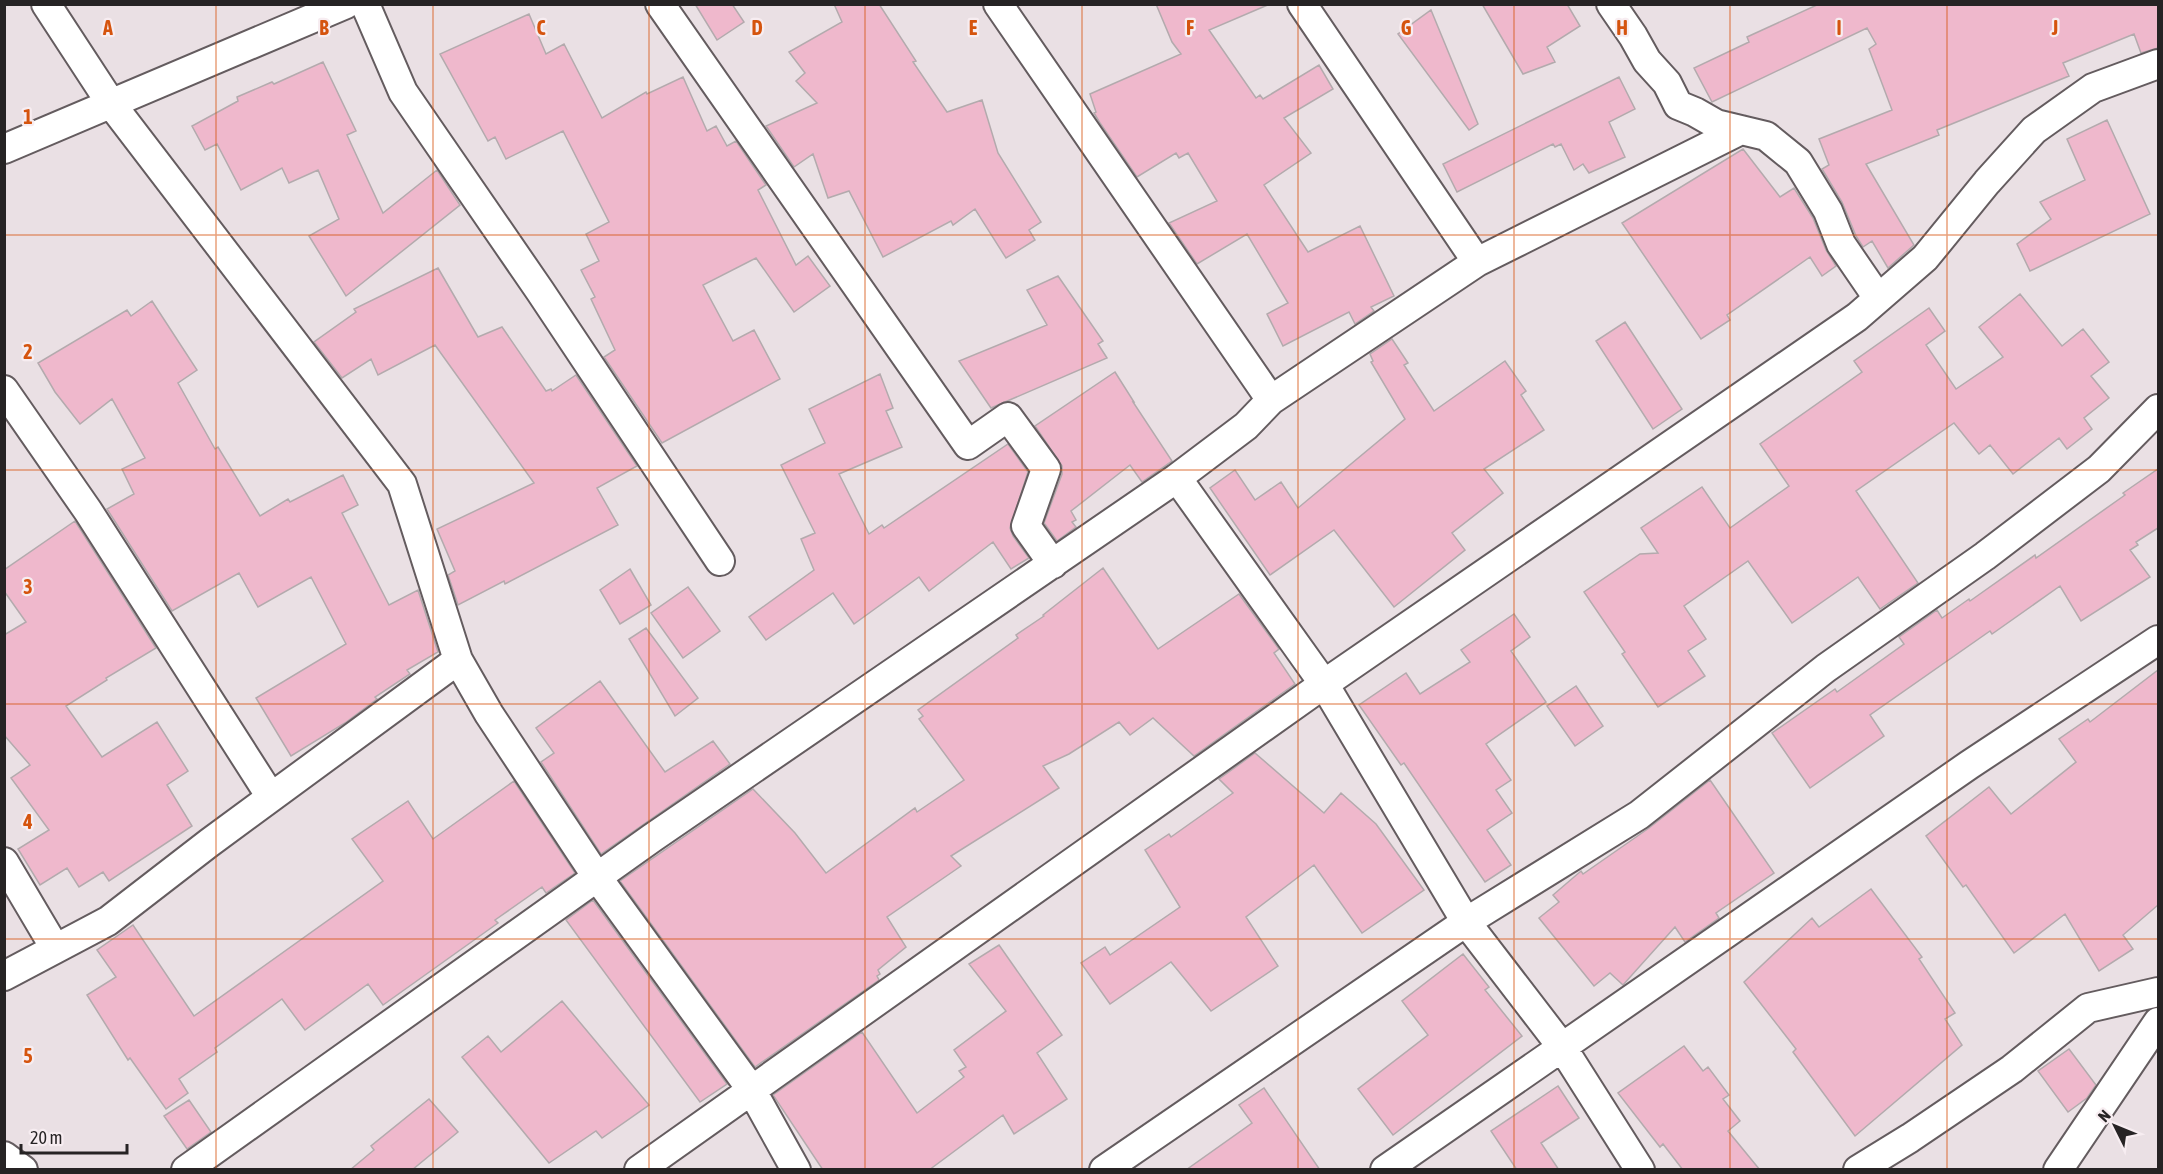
<svg xmlns="http://www.w3.org/2000/svg" width="2163" height="1174" viewBox="0 0 2163 1174" font-family="'Asap Condensed',sans-serif">
<rect width="100%" height="100%" fill="#eae0e4"/>
<path fill="#efb8cc" stroke="#b3aaad" stroke-width="1.5" d="M695,4H732L744,22L717,40Z
M834,4H879L916,61L913,62L947,112L982,100L998,153L1041,222L1029,230L1035,240L1006,258L975,209L953,225L951,221L883,257L849,191L828,198L813,154L794,167L766,126L817,103L796,81L805,73L789,52L842,22Z
M1156,4H1270L1209,30L1256,98L1260,95L1263,99L1319,65L1333,89L1284,118L1311,153L1264,185L1308,252L1360,226L1394,296L1371,307L1374,311L1355,324L1349,312L1283,346L1267,314L1288,303L1247,234L1197,264L1169,223L1217,201L1188,153L1179,158L1176,153L1137,177L1100,123L1094,113L1096,112L1090,94L1181,54L1172,42Z
M1482,4H1567L1580,26L1547,47L1555,62L1523,74Z
M1819,4H2158V48L2141,53L2134,34L2063,63L2069,76L1937,130L1939,135L1866,164L1914,245L1888,268L1872,241L1863,247L1856,236L1842,202L1822,169L1829,165L1819,139L1892,110L1869,49L1876,44L1867,28L1712,102L1694,68L1749,42L1747,37Z
M1431,10L1478,124L1469,130L1398,34Z
M529,14L546,54L564,44L602,118L646,92L647,94L683,77L707,131L716,126L727,146L736,141L766,185L758,190L796,265L808,256L830,286L794,312L756,258L703,285L733,341L754,330L780,379L662,443L604,357L615,350L591,299L595,297L581,270L599,261L586,234L609,222L563,131L506,159L495,137L488,141L440,54Z
M323,62L356,131L347,135L383,213L437,170L460,205L346,296L309,236L339,219L318,170L289,183L282,168L241,190L217,144L205,150L192,126L238,101L237,97L272,82L274,84Z
M1619,77L1635,109L1609,122L1625,157L1589,173L1583,164L1574,170L1561,144L1555,147L1553,144L1457,192L1443,164Z
M2107,120L2150,214L2030,271L2017,244L2051,219L2040,202L2085,180L2067,139Z
M1743,149L1780,197L1794,188L1813,218L1826,250L1836,266L1822,276L1810,257L1727,315L1730,320L1701,339L1622,223Z
M438,268L478,337L502,327L546,391L551,389L552,391L576,375L637,466L597,488L618,525L505,584L504,581L458,605L448,575L455,571L437,529L534,483L435,345L378,375L371,359L342,378L314,342L356,312L354,309Z
M1058,276L1103,341L1098,344L1107,358L991,408L959,361L1047,325L1027,290Z
M2020,294L2062,346L2083,329L2109,362L2091,376L2109,398L2084,418L2092,429L2067,449L2059,438L2013,474L1990,445L1979,454L1954,423L1856,491L1918,583L1880,609L1858,577L1792,623L1748,561L1684,606L1706,639L1688,651L1705,676L1658,707L1622,654L1625,652L1584,592L1640,554L1658,553L1641,528L1702,487L1730,528L1789,486L1760,444L1862,372L1854,361L1929,308L1945,331L1926,345L1956,389L2003,357L1979,327Z
M152,301L197,370L178,383L215,449L218,447L260,516L288,499L290,502L343,475L358,505L342,513L389,605L418,590L438,652L407,670L410,674L375,697L377,699L345,723L291,756L256,698L346,644L311,577L258,607L239,573L172,611L107,509L134,494L122,469L145,458L112,399L80,424L55,392L38,363L127,310L131,316Z
M1625,322L1682,409L1653,429L1596,341Z
M1392,339L1408,363L1404,365L1434,411L1505,361L1526,391L1521,395L1544,430L1484,469L1503,493L1452,533L1465,550L1394,607L1334,530L1270,575L1210,488L1235,470L1255,500L1281,482L1298,508L1405,419L1371,362L1373,361L1370,354Z
M1115,372L1134,402H1133L1172,461L1142,482L1130,465L1071,511L1076,520L1072,522L1076,527L1057,541L1044,523L1062,474V466L1035,426Z
M880,374L893,408L886,411L902,447L839,474L869,534L882,525L884,528L1008,444L1028,472L1010,528L1013,536L1029,558L1011,569L993,542L929,591L919,577L854,624L833,593L766,640L749,617L814,570L801,539L815,533L781,465L825,443L809,409Z
M2158,469V528L2136,542L2138,545L2130,550L2150,577L2081,621L2060,586L1992,634L1990,631L1870,715L1884,736L1810,788L1772,733L1835,689L1837,692L1904,644L1899,637L1937,610L1942,618L1969,599L1970,601L2035,555L2036,558L2125,495L2123,493Z
M75,521L156,648L106,678L107,680L66,706L102,757L157,722L188,771L167,785L192,826L109,881L103,872L79,887L67,868L40,885L18,849L49,830L11,778L30,765L4,735V635L26,622L4,591V570Z
M1103,568L1158,649L1239,594L1279,649L1274,653L1295,684L1194,756L1153,718L1130,735L1119,722L1069,754L1043,766L1059,788L951,856L961,866L887,917L906,947L878,970L880,974L877,976L879,980L755,1067L620,881L753,789L795,833L826,873L915,808L917,812L964,780L919,719L923,716L918,710L1018,638L1016,635L1044,616L1043,615Z
M630,569L651,605L620,624L600,590Z
M688,587L720,631L683,658L651,613Z
M1514,614L1530,637L1511,651L1546,702L1486,744L1511,780L1496,790L1512,813L1487,830L1511,865L1485,882L1404,763L1401,765L1359,705L1406,673L1420,694L1470,662L1461,650Z
M646,628L698,698L675,716L629,639Z
M2158,670V905L2123,935L2133,949L2099,971L2065,914L2014,953L1966,885L1963,887L1926,836L1989,787L2011,814L2076,762L2059,739L2088,719L2090,722Z
M600,681L665,772L713,741L730,764L601,854L541,762L554,753L536,728Z
M1576,686L1603,726L1575,746L1547,706Z
M1255,753L1324,813L1341,793L1376,824L1424,890L1362,933L1314,865L1246,917L1278,966L1211,1011L1171,962L1110,1004L1081,963L1105,947L1110,955L1180,907L1145,850L1169,834L1171,837L1233,793L1219,779Z
M1710,780L1774,873L1716,913L1719,918L1685,942L1675,927L1623,985L1610,973L1594,986L1539,918L1559,902L1553,895L1581,871L1583,874L1649,828Z
M514,781L575,873L546,893L542,887L495,920L498,923L383,1005L368,984L305,1030L282,999L215,1048L217,1052L179,1079L188,1093L166,1109L130,1058L128,1060L87,995L116,977L97,950L133,925L194,1016L383,881L352,839L408,801L433,839Z
M1871,889L1922,957L1919,959L1955,1013L1945,1019L1962,1045L1855,1136L1793,1052L1796,1049L1744,982L1812,918L1819,927Z
M593,900L727,1084L700,1102L566,920Z
M999,945L1062,1035L1037,1053L1067,1099L1014,1134L1003,1115L929,1170H823L773,1095L862,1032L917,1113L964,1077L959,1071L966,1067L954,1050L1006,1011L969,964Z
M1463,954L1489,987L1485,990L1522,1036L1393,1135L1358,1089L1428,1035L1402,1001Z
M562,1001L649,1105L602,1138L596,1131L549,1163L462,1057L488,1036L501,1052Z
M1684,1046L1703,1071L1708,1067L1729,1095L1723,1099L1740,1121L1728,1131L1760,1170H1683L1663,1144L1660,1147L1618,1093Z
M2069,1049L2096,1085L2087,1098L2068,1112L2038,1071Z
M1558,1086L1579,1118L1541,1143L1559,1170H1517L1491,1131Z
M1264,1088L1320,1170H1186L1252,1123L1239,1105Z
M429,1099L458,1132L412,1170H350L374,1150L371,1146Z
M189,1100L211,1132L187,1149L164,1116Z"/>
<g fill="none" stroke-linecap="round" stroke-linejoin="round">
<defs>
<path id="street" d="M46,4L112,105L402,484L458,660L489,714L597,877L751,1089L796,1170
M365,4L403,92L540,291L720,561
M660,4L968,445L1008,417L1046,469L1026,526L1053,564
M998,4L1271,400
M1302,4L1477,262
M1611,4L1633,36L1647,61L1667,83L1678,105L1695,112L1716,124L1766,136L1798,162L1828,211L1841,244L1878,298
M4,149L346,4
M4,390L88,511L271,797
M1177,478L1324,684L1466,922L1562,1047L1640,1170
M4,862L55,948
M4,976L108,921L209,843L458,660
M4,1156L23,1170
M186,1170L652,838L1177,478L1246,426L1271,400L1477,262L1741,130
M639,1170L1324,684L1857,317L1925,258L1987,182L2034,130L2093,88L2158,64
M1104,1170L1466,922L1639,815L1826,668L1985,556L2099,469L2158,409
M1385,1170L1969,765L2158,640
M1858,1170L1910,1138L2012,1069L2088,1008L2158,992
M2058,1170L2158,1022"/>
</defs>
<use href="#street" stroke="#645c5f" stroke-width="32"/>
<use href="#street" stroke="#fff" stroke-width="28"/>
</g>
<path fill="none" stroke="#d5540e" stroke-width="1.5" stroke-opacity="0.55" d="M216,4V1170M433,4V1170M649,4V1170M865,4V1170M1082,4V1170M1298,4V1170M1514,4V1170M1730,4V1170M1947,4V1170M4,235H2158M4,470H2158M4,704H2158M4,939H2158"/>
<g font-size="20" text-anchor="middle" font-weight="bold" fill="#d5540e" stroke="#f7edf1" stroke-width="4.5" stroke-linejoin="round" paint-order="stroke">
<text x="108" y="35">A</text>
<text x="324" y="35">B</text>
<text x="541" y="35">C</text>
<text x="757" y="35">D</text>
<text x="973" y="35">E</text>
<text x="1190" y="35">F</text>
<text x="1406" y="35">G</text>
<text x="1622" y="35">H</text>
<text x="1839" y="35">I</text>
<text x="2055" y="35">J</text>
<text x="28" y="124">1</text>
<text x="28" y="359">2</text>
<text x="28" y="594">3</text>
<text x="28" y="829">4</text>
<text x="28" y="1063">5</text>
</g>
<rect width="2163" height="1174" fill="none" stroke="#262324" stroke-width="12"/>
<g transform="translate(2115 1126) rotate(313)" stroke="#f7edf1" stroke-width="4.5" paint-order="stroke">
<path d="M0-4.5L10 22L0 15L-10 22Z" fill="#262324"/>
<text y="-9" font-size="16" font-weight="bold" text-anchor="middle" fill="#262324">N</text>
</g>
<path d="M21 1144v9h106v-9" fill="none" stroke="#262324" stroke-width="3"/>
<text x="30" y="1144" font-size="18" fill="#262324" stroke="#f7edf1" stroke-width="4.5" paint-order="stroke">20 m</text>
</svg>
